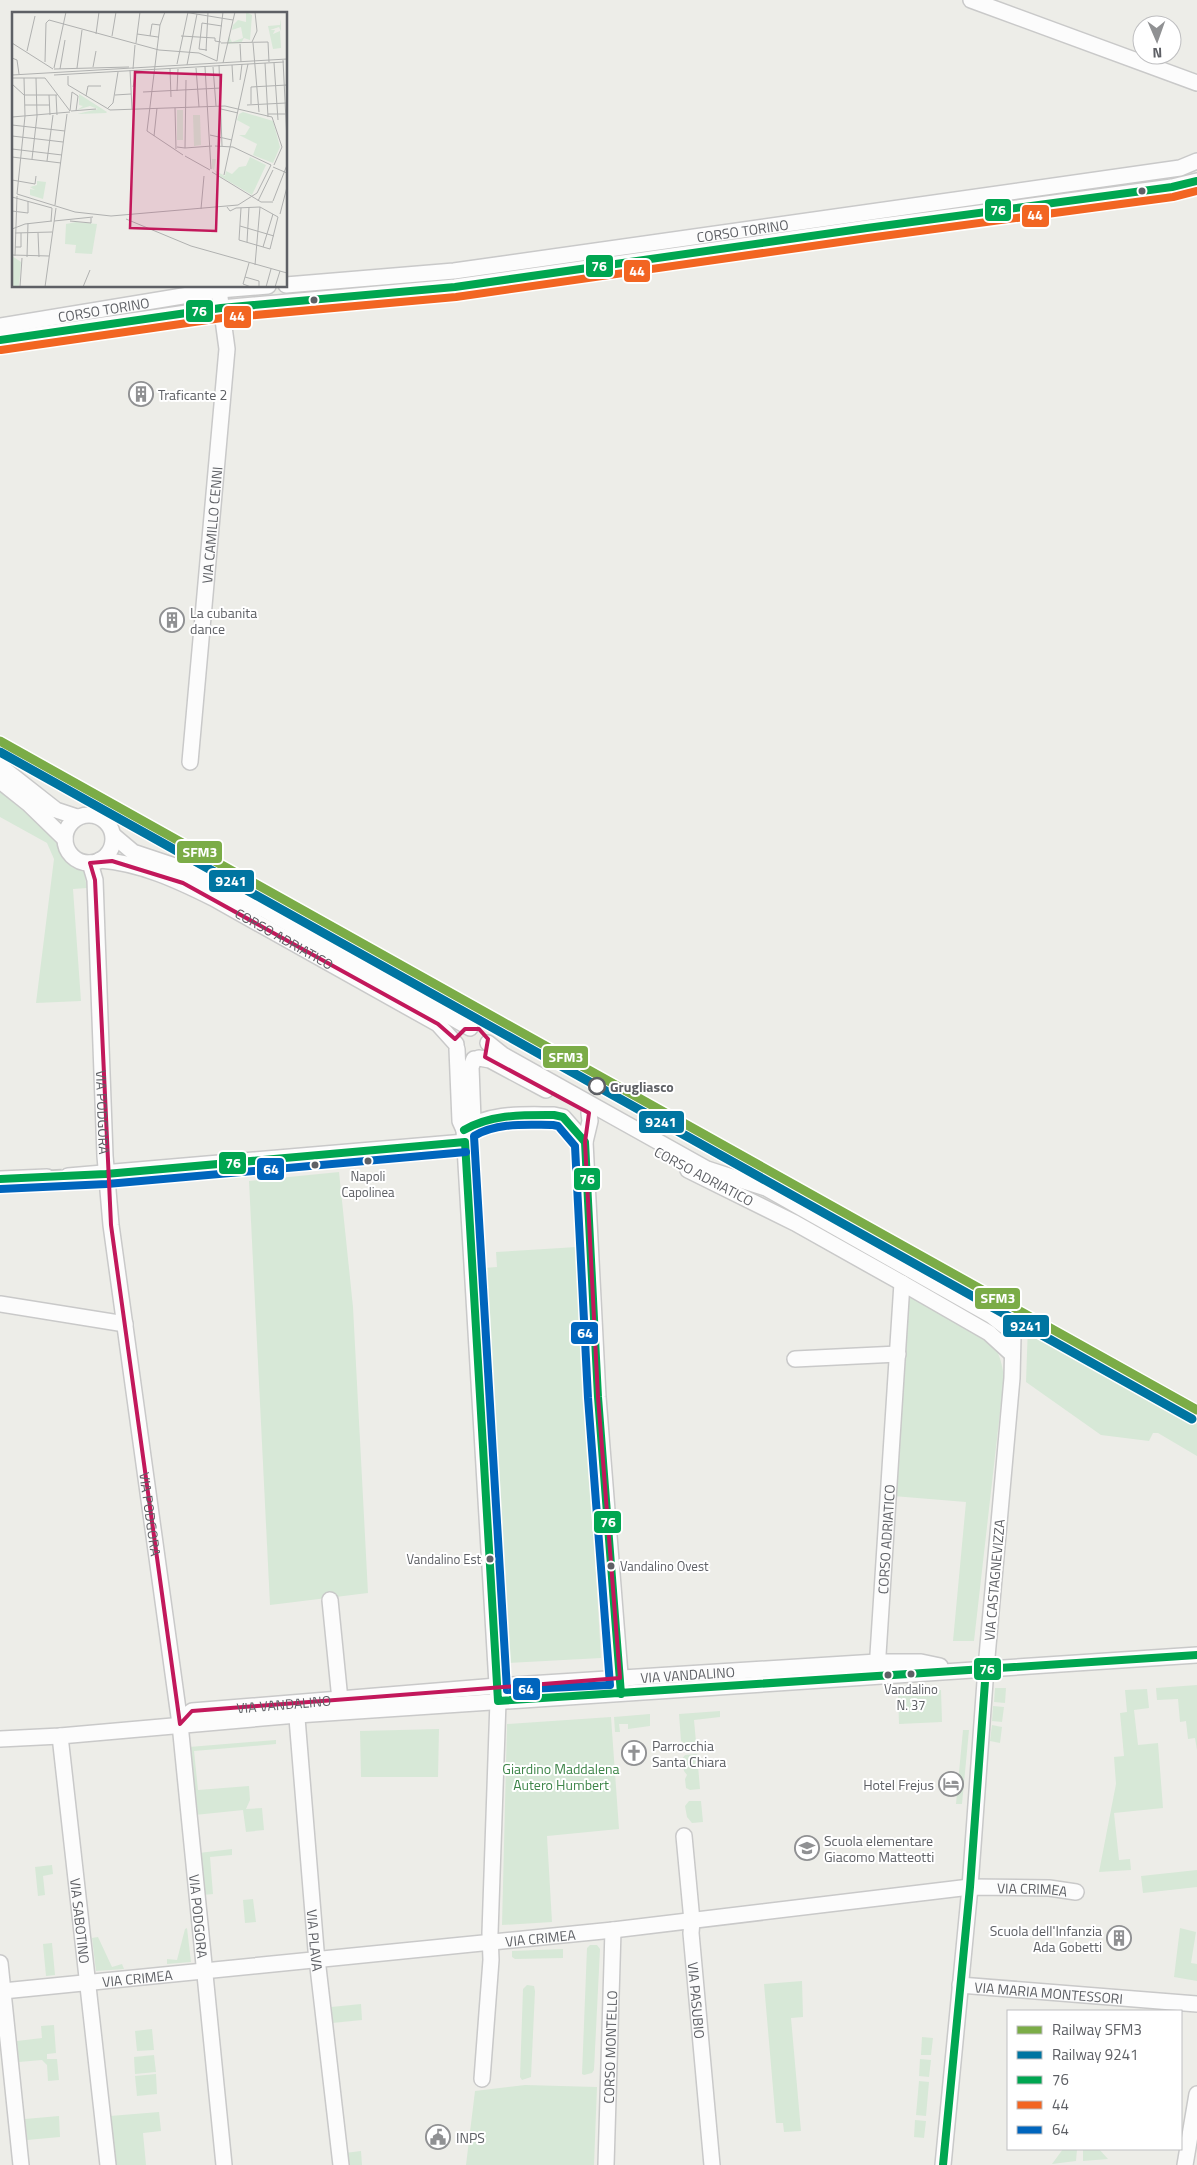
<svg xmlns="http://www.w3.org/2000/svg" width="1197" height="2165" viewBox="0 0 1197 2165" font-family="'Titillium Web',sans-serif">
<rect width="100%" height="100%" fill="#edede8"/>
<path fill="#d7e8d7" d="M0,785L60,843L64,857L84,872L87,888L73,889L81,1001L36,1003L54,859L47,843L0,817Z
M339,1172L353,1307L368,1593L270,1605L249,1181Z
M577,1247L601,1658L508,1663L484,1268L497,1267L496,1252Z
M906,1293L992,1343C1000,1354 1002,1364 1004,1377L974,1641H953L966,1502L893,1496Z
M1028,1324L1197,1419V1456L1158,1433H1153L1149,1441L1101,1435L1026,1382Z
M1197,1685V1750L1195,1738L1188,1739L1186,1721L1180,1722L1178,1699L1157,1700L1156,1688Z
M995,1688H1006L1005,1703L994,1702Z
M1147,1689L1149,1708L1134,1710L1138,1745L1158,1743L1163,1808L1114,1813L1119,1860L1130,1859L1131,1870L1099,1872L1116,1784L1114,1757L1124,1756L1120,1713L1127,1712L1125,1690Z
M941,1690L942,1722L899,1724L898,1693Z
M993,1706L1004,1707L1002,1722L992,1721Z
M720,1711V1717L694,1720L696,1742L684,1743L681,1741L679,1714Z
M650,1714V1726L628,1729V1724H619L620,1732H615L614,1717Z
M611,1717L619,1829L547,1836L552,1922L502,1925L507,1724Z
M992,1725L1002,1727L1000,1743L990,1741Z
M439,1729L438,1777H361L360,1731Z
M963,1730H969L962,1804H956Z
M276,1740V1744L194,1751L198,1790L249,1786L250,1800L246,1809L262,1808L264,1830L246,1832L243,1810L195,1815L189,1747Z
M697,1754L700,1789L690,1790L686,1788L685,1779L687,1775L684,1771L682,1759L685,1755Z
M689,1801H701L703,1822L692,1823L687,1817L685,1806Z
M232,1849V1855L210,1857L213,1894L203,1895L199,1853Z
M52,1865L53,1874L43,1876L45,1895L38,1896L35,1867Z
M1197,1870V1887L1143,1893L1141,1876Z
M253,1899L256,1922L245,1923L243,1900Z
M187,1928L191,1962L167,1964V1959L177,1960L185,1929Z
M1180,1928L1196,1932L1191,1963L1197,1964V1981L1174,1977Z
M98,1937L112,1967L122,1964L124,1969L96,1971L92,1938Z
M52,1943L55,1975L46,1976L43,1944Z
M590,1945H597L600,1949L594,2070L592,2073L584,2075L582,2074L587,1948Z
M563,1949V1958L515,1959L512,1957V1951Z
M802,1981L803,2017L791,2018L801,2131L784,2132L783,2123H776L764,1984Z
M527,1985L534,1986L535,1991L531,2077L522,2080L520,2077L523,1989Z
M361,2004L362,2020L332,2023L331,2007Z
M54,2025L56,2053L47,2054V2059H57L59,2080L48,2081L47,2065L42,2060L19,2062L17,2041L42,2038L41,2026Z
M152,2029L154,2050L137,2051L135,2031Z
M922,2037L933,2038L931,2055H921Z
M154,2055L156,2072L135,2074L134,2057Z
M920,2059L931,2060L929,2077L919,2076Z
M156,2074L157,2094L137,2096L135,2076Z
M919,2081L929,2082L926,2116L916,2115Z
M525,2085L597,2087L594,2165H466L475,2091Z
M159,2112L161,2131L143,2133L146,2165H115L110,2116Z
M59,2116L60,2137L27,2140L25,2119Z
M915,2120L926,2121L924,2138L914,2137Z
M1063,2149H1077L1076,2161L1052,2164Z
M1083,2149H1099L1108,2159L1083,2161Z
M361,2151L362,2165H346L345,2161L349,2160L348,2155H345V2153Z"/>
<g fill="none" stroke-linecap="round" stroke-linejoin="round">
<path stroke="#c9cac7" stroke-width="15" stroke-dasharray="15 8" stroke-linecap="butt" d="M47,1177L68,1176"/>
<defs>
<g id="minor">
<path d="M971,0L1197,83"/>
<path id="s1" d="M286,285L454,271L1180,168L1197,161"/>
<path id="s2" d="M0,326L219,290L268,286"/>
<path d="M0,340L221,308L455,287L867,228L1172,187L1197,181"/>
<path id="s3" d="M190,762L227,349L219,290"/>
<path d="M0,766L56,810L77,817"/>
<path d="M0,781L29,804L65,839"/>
<circle cx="89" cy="839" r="24"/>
<path d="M114,836L133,852L178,867L265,910L470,1028"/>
<path id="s4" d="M100,860C140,863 177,880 213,898L438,1024L456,1044"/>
<path id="s5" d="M90,863L95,880L105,1156L111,1225L180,1724L224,2165"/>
<path d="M488,1043L503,1055L707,1169L766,1188L992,1316L1006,1327L1013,1336L1012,1378L986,1668L970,1887L943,2165"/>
<path d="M457,1049L460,1121L464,1130L473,1120L471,1067L474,1059"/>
<path d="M479,1058L490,1060L546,1090"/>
<path d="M589,1113L590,1121L585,1142L598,1397L621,1687"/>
<path d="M688,1170L795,1223L902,1283L989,1333L1012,1354"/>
<path d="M68,1176L465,1142"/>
<path d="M0,1179L47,1177"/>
<path d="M0,1304L125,1324"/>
<path d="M795,1359L898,1354"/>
<path d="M330,1600L340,1700"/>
<path id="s6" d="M877,1670L902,1283"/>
<path id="s7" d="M296,1706L316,1950L341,2165"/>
<path id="s8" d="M180,1724L185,1716L192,1711L497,1686L877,1662H921L940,1666"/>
<path id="s9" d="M60,1736L108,2165"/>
<path d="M0,1739L60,1736L297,1715L1197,1655"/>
<path id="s10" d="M684,1836L692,1921L691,1933L712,2165"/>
<path d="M0,1963L21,2165"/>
<path id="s11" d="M960,1985L1197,2004"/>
<path id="s12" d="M3,1991L613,1930L970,1887L1049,1888L1076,1892"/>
<path d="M482,2079L491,1960L490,1933L498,1701L464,1130C491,1112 523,1115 554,1115L563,1117L585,1142"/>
<path id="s13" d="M606,2165L613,1930"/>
<path d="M1185,2165L1197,2094"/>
</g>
</defs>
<use href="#minor" stroke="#c9c9c9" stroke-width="18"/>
<use href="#minor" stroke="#fcfcfc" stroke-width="15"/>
<defs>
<path id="bus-1" d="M0,340L221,308L455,287L867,228L1172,187L1197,181
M464,1130C492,1114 522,1115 554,1115L563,1117L585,1142L598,1397L621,1694
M465,1142L498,1701L1197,1655
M0,1179L106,1174L465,1142
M943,2165L970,1887L986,1668"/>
<path id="bus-2" d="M1,350L222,318L456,297L868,238L1173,197L1197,191"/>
<path id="bus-3" d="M553,1125L558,1126L575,1146L588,1398L610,1685L507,1690L474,1136C498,1122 527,1125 553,1125Z
M0,1189L107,1184L466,1152"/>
</defs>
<use href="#bus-1" stroke="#fff" stroke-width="11"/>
<use href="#bus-2" stroke="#fff" stroke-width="11"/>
<use href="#bus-3" stroke="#fff" stroke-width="11"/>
<use href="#bus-1" stroke="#00a651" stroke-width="8"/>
<use href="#bus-2" stroke="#f26522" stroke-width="8"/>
<use href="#bus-3" stroke="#0065bd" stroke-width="8"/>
<defs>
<path id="rail-1" d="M0,741L1197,1410"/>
<path id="rail-2" d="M0,752L1192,1419"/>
</defs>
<use href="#rail-1" stroke="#fff" stroke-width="12"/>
<use href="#rail-2" stroke="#fff" stroke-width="12"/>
<use href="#rail-1" stroke="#7bac47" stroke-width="9"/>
<use href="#rail-2" stroke="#0075a1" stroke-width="9"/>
</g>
<path fill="none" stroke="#c2185b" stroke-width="4" stroke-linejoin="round" d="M112,861L183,883L438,1024L455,1039L465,1029H479L488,1039L485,1057L589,1113L585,1142L598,1397L620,1678L192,1711L180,1724L111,1225L95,880L90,863Z"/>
<defs>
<symbol id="building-ring" viewBox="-11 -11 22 22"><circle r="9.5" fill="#fff" stroke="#909193" stroke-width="1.5"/><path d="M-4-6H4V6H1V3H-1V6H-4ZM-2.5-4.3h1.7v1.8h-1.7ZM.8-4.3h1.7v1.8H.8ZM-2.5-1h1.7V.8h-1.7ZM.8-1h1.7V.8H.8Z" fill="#909193"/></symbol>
<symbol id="church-ring" viewBox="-11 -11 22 22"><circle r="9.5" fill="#fff" stroke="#909193" stroke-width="1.5"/><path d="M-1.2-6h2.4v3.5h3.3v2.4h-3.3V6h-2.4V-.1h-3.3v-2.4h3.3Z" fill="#909193"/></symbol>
<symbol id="hotel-ring" viewBox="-11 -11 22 22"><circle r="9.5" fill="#fff" stroke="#909193" stroke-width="1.5"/><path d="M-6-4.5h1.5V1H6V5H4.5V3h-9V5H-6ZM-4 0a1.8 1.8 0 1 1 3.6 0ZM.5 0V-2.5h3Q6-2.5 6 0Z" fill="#909193"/></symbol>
<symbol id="school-ring" viewBox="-11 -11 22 22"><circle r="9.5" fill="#fff" stroke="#909193" stroke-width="1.5"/><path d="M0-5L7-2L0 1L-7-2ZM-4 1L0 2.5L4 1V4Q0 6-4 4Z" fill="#909193"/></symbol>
<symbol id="civic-ring" viewBox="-11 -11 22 22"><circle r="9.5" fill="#fff" stroke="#909193" stroke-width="1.5"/><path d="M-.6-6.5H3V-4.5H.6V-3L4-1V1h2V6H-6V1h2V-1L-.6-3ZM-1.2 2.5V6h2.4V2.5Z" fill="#909193"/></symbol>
</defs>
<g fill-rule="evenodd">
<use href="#building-ring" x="127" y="380" width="28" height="28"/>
<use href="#building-ring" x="158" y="606" width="28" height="28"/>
<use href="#church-ring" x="620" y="1739" width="28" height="28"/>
<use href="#hotel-ring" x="937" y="1770" width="28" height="28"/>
<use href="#school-ring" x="793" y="1834" width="28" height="28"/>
<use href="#building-ring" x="1105" y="1924" width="28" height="28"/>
<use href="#civic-ring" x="424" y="2123" width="28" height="28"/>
</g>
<g fill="#5e6065" stroke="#fff" stroke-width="2">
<circle cx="1142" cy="191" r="4.5"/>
<circle cx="314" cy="300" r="4.5"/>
<circle cx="368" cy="1161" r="4.5"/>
<circle cx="315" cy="1165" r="4.5"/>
<circle cx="490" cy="1559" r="4.5"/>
<circle cx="611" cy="1566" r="4.5"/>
<circle cx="911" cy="1674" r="4.5"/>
<circle cx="888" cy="1675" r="4.5"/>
</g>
<circle fill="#fff" stroke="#5e6065" stroke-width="2.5" cx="597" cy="1086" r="8"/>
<g text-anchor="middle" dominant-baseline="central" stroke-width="4" stroke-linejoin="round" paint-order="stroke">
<g font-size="13" fill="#5e6065" stroke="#fff">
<text x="368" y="1176">Napoli<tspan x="368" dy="16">Capolinea</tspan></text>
<text x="481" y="1559" text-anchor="end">Vandalino Est</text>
<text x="620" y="1566" text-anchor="start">Vandalino Ovest</text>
<text x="911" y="1689">Vandalino<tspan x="911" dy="16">N. 37</tspan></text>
</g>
<g font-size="14" fill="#5e6065" stroke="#fff">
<text stroke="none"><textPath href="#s1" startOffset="460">CORSO TORINO</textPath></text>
<text stroke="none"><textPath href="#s2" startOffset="105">CORSO TORINO</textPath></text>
<text stroke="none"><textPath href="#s3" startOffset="238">VIA CAMILLO CENNI</textPath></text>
<text stroke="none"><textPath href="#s4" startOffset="202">CORSO ADRIATICO</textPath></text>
<text stroke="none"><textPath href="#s5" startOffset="250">VIA PODGORA</textPath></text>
<text transform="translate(704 1176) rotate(28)">CORSO ADRIATICO</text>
<text stroke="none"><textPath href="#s5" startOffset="655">VIA PODGORA</textPath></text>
<text stroke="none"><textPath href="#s6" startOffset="131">CORSO ADRIATICO</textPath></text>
<text transform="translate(994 1580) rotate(-85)">VIA CASTAGNEVIZZA</text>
<text stroke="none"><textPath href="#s8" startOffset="515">VIA VANDALINO</textPath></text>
<text stroke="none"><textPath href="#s8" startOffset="110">VIA VANDALINO</textPath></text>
<text stroke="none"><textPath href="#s12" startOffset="1035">VIA CRIMEA</textPath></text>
<text stroke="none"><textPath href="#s5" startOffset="1060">VIA PODGORA</textPath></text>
<text stroke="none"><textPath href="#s9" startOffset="186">VIA SABOTINO</textPath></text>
<text stroke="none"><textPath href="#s12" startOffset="540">VIA CRIMEA</textPath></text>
<text stroke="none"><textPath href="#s7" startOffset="235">VIA PLAVA</textPath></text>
<text stroke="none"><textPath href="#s12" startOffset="135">VIA CRIMEA</textPath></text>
<text stroke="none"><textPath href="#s11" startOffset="89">VIA MARIA MONTESSORI</textPath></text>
<text stroke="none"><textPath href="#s10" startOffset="165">VIA PASUBIO</textPath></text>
<text stroke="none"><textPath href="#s13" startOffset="118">CORSO MONTELLO</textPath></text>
</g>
<g font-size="14" fill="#5e6065" stroke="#fff" text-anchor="start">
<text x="158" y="394">Traficante 2</text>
<text x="190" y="612">La cubanita<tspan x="190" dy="16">dance</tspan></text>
<text x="652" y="1745">Parrocchia<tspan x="652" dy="16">Santa Chiara</tspan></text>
<text x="934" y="1784" text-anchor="end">Hotel Frejus</text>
<text x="824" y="1840">Scuola elementare<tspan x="824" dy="16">Giacomo Matteotti</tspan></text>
<text x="1102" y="1930" text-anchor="end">Scuola dell'Infanzia<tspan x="1102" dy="16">Ada Gobetti</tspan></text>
<text x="456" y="2137">INPS</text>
</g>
<g font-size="14" font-weight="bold" fill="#5e6065" stroke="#fff" text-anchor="start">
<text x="610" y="1086">Grugliasco</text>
</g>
<g font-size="14" fill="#3e8549" stroke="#fff">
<text x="561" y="1768">Giardino Maddalena<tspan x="561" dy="16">Autero Humbert</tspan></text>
</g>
</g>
<g transform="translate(12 12)">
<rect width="275" height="275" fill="#edede8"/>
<path d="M234,0L240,3L238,28L232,26L229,31L215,32L217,24L220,30L231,26L229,15L220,18L221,13L226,8L234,10ZM269,7V19L267,15L258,18H263L261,22L268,19L269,36L261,37L256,14L268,13ZM67,82L95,100L94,101L65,102L86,97L78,94L65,98L71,94L67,93ZM165,98H171V128H165ZM231,100L261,109L268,135L261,151L241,143L245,132L227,123H233L238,115L225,108L227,102ZM181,103H188L189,133L182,134ZM238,145L254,153L240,183L206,163L200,156V147H204L202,158L213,164L214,159L220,162L227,155L234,154ZM25,169L34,170L31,187L18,183V177L23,178L18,175L25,173ZM64,210L85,212L80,242L63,241L64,233L53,232L54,212ZM0,244L9,250L7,275H0Z" fill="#d7e8d7"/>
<path fill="none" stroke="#b0b1b0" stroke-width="1" d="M172,0L221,8M37,8L147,38L187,41L205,49M84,22L87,0M125,22L146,25M100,24L104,0M138,24L140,12L148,13M169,24L203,26V29L209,30M240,30L245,19L243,0M0,31L41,57M124,31L128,0M209,31L256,30L257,50M241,31L247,100M228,32L229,50M195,38L187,37L190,11L210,14M15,39L23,4M194,39L196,0M0,46L5,48L7,62M271,48L275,129M205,49L211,0M33,50L34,11L37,8M211,51L223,0M253,51L256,105M262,51L266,108M165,52L176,0M175,53L185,2M207,53L210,134M220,53L221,70M81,55L84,39M193,55L199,157M201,55L204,94M42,56L54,0M65,56L70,18M184,56L187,95M42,57L117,55M48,57L53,28M121,57L123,33M158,57L159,85M118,58L120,97M0,63L275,47M42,63L272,50M56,64V73L98,98L213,94L260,105L270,135L262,153M0,66H33L58,99M228,68L230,52M0,72L12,83M121,75L124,59M165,79L166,57M131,80L209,76M13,83H45M37,83L38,103M44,83L45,103M103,83L119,82M74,84L76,74H89M239,92V75L275,73M13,93H37M235,93L274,91M163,96L164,137M95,97L101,91L106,60M209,97L226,101M58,99L60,80L66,84L64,99M59,99L84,97M256,102H275M0,105L58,100M0,113L53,119M135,119L148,13L153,0M135,119L171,143M198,123L220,128M0,124L51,130M142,124L145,96M203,134L221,135L259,153M165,135L173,136L174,68M173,136L200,134M0,137L50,143M173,144L198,158M0,145L49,151M20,147L25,104L24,66M35,149L41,103M261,155L275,161M200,160L249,190H261M212,163L236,52M0,168L23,172L24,164M5,182L63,200L99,204L226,193L245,181L259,153M5,182L13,104L12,66M0,185L40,196L39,209M246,189L261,158M261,189L275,153M43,193L55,102M215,195L218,199L224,196L248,195L266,205L258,237L227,228L229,196M189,197L192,164M0,199L16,201V189M268,202L275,175M114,207L179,234L275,261M42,209L81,205M58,209L79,211V206M228,214L262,224M0,217L13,212L40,209M3,221L40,220M26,221L27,245M235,230L237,195M3,235H9V221M251,235L261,202M0,243L37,244M3,244L5,184M15,245L16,211M237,251L231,272L239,275M243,253L248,195M233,265L247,269V275M8,275L10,246M33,275L44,196M71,275L78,258M254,275L259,257M263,275L268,259"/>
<path fill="#c2185b" fill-opacity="0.15" stroke="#c2185b" stroke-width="2.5" d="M123,60L209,63L204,219L118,216Z"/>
<rect width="275" height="275" fill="none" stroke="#5e6065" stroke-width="2.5"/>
</g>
<g stroke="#fff" stroke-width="2">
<rect x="984" y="198" width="28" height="24" rx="5" fill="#00a651"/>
<rect x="1021" y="204" width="29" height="24" rx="5" fill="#f26522"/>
<rect x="585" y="254" width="29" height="24" rx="5" fill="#00a651"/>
<rect x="623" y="259" width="28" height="24" rx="5" fill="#f26522"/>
<rect x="185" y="299" width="29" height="24" rx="5" fill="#00a651"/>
<rect x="223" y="305" width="29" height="24" rx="5" fill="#f26522"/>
<rect x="176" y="840" width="47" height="24" rx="5" fill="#7bac47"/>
<rect x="208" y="869" width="47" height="24" rx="5" fill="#0075a1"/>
<rect x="542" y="1045" width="47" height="24" rx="5" fill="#7bac47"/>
<rect x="638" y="1110" width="47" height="24" rx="5" fill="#0075a1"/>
<rect x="218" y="1151" width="29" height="24" rx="5" fill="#00a651"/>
<rect x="256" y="1157" width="29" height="24" rx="5" fill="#0065bd"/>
<rect x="573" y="1167" width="28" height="24" rx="5" fill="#00a651"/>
<rect x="974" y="1287" width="47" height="23" rx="5" fill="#7bac47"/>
<rect x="1002" y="1314" width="48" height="24" rx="5" fill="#0075a1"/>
<rect x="570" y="1321" width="29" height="24" rx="5" fill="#0065bd"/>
<rect x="593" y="1510" width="29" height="24" rx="5" fill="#00a651"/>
<rect x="973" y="1657" width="29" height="24" rx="5" fill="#00a651"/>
<rect x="512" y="1677" width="29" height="24" rx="5" fill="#0065bd"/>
</g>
<g font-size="14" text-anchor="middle" font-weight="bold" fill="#fff">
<text x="998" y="215">76</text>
<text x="1035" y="220">44</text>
<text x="599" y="271">76</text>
<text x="637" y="276">44</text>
<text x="199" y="316">76</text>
<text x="237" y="321">44</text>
<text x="200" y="857">SFM3</text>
<text x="231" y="886">9241</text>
<text x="566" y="1062">SFM3</text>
<text x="661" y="1127">9241</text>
<text x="233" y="1168">76</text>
<text x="271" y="1174">64</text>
<text x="587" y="1184">76</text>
<text x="998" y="1303">SFM3</text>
<text x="1026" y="1331">9241</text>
<text x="585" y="1338">64</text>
<text x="608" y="1527">76</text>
<text x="987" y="1674">76</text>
<text x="526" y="1694">64</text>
</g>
<rect x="1007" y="2010" width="175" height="140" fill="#ffffff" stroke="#bfbfc1"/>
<rect x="1017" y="2026" width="25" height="8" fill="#7bac47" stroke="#bfbfc1"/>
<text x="1052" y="2035" font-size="15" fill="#5e6065">Railway SFM3</text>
<rect x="1017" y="2051" width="25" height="8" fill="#0075a1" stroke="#bfbfc1"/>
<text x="1052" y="2060" font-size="15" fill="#5e6065">Railway 9241</text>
<rect x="1017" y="2076" width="25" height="8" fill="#00a651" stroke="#bfbfc1"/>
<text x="1052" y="2085" font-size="15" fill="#5e6065">76</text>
<rect x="1017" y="2101" width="25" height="8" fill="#f26522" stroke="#bfbfc1"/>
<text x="1052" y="2110" font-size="15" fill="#5e6065">44</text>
<rect x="1017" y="2126" width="25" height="8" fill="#0065bd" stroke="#bfbfc1"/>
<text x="1052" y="2135" font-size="15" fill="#5e6065">64</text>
<g transform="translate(1157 40) rotate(178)"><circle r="24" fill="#ffffff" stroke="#bfbfc1"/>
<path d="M0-4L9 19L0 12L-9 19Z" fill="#909193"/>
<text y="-8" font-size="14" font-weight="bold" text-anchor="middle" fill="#5e6065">N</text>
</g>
</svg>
